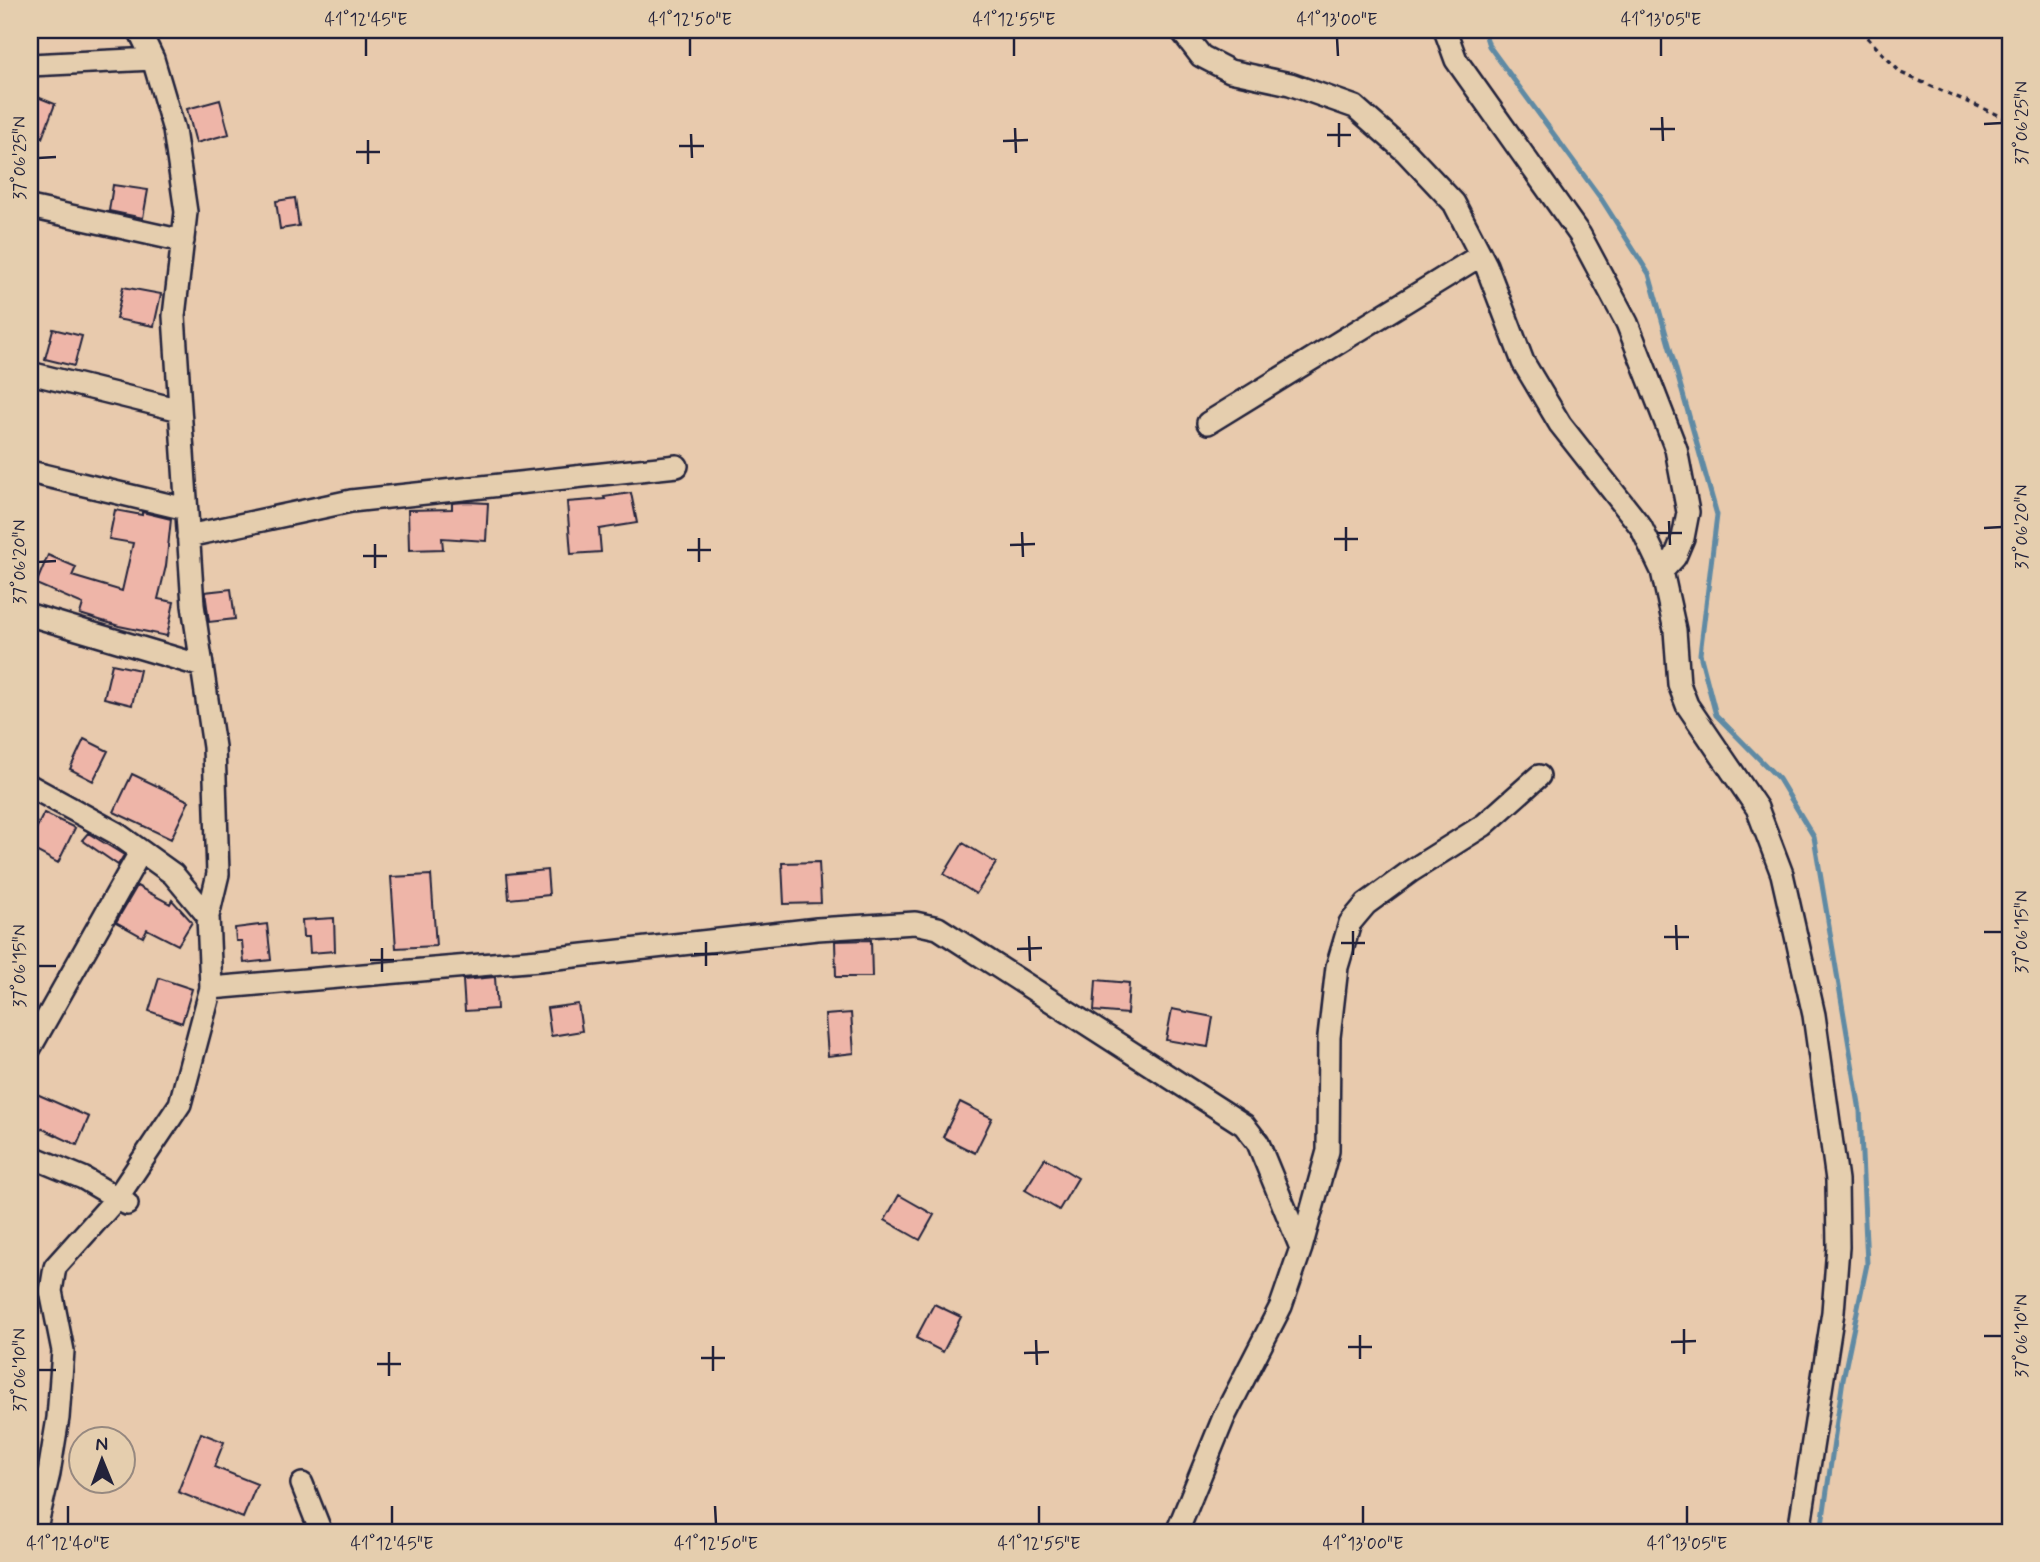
<svg xmlns="http://www.w3.org/2000/svg" width="2040" height="1562" viewBox="0 0 2040 1562" font-family="Mynerve,sans-serif">
<rect width="100%" height="100%" fill="#e8caad"/>
<filter id="ink" filterUnits="userSpaceOnUse"><feTurbulence type="fractalNoise" baseFrequency=".0143" numOctaves="2"/><feDisplacementMap in="SourceGraphic" scale="14" xChannelSelector="R" yChannelSelector="G"/><feConvolveMatrix kernelMatrix="1 2 1 2 8 2 1 2 1" color-interpolation-filters="sRGB"/></filter>
<g filter="url(#ink)">
<g fill="none" stroke-linecap="round" stroke-linejoin="round">
<path stroke="#5f8aa4" stroke-width="5" d="M1484,30L1489,46L1602,200L1649,274L1717,515L1700,654L1716,715L1779,779L1814,837L1860,1111L1867,1264L1843,1379L1821,1532"/>
</g>
<path fill="#eeb5a8" stroke="#22223b" stroke-width="2" d="M30,94L55,104L42,138L30,133Z
M220,100L229,134L196,143L187,109Z
M113,185L148,190L143,218L109,211Z
M295,198L299,226L280,229L276,201Z
M123,287L161,294L154,326L116,319Z
M53,329L82,336L74,366L45,359Z
M631,493L637,523L599,529L601,552L571,554L567,502L605,499L604,497Z
M467,502L488,503L486,541L442,538L443,549L409,550L408,510L452,509V503Z
M115,510L142,515V512L171,519L166,566L158,599L174,602L167,636L119,626L80,614L83,604L36,584L48,555L76,567L72,576L122,591L133,543L109,539Z
M231,589L235,619L209,622L205,592Z
M112,664L140,670L132,705L104,698Z
M84,739L108,751L93,781L70,769Z
M132,774L189,801L171,839L114,812Z
M44,813L75,828L58,863L30,848V841Z
M88,833L124,855L118,865L82,840Z
M963,843L996,863L976,894L944,874Z
M819,862L821,903L784,904L782,863Z
M547,870L549,895L509,899L507,874Z
M431,875L436,946L396,948L391,877Z
M137,886L170,904L172,900L192,922L178,945L147,929L143,937L116,922Z
M334,918L335,951L310,953L309,937H303L302,920Z
M267,924L271,960L244,963L242,941H236L235,928Z
M871,940L872,977H836L835,941Z
M495,977L497,1009L465,1011L463,980Z
M159,978L192,989L182,1023L149,1011Z
M1096,980L1129,983L1127,1014L1094,1011Z
M578,1004L582,1031L551,1036L547,1008Z
M1172,1009L1213,1017L1208,1047L1166,1040Z
M851,1013L854,1053L828,1056L825,1015Z
M30,1091L89,1117L77,1145L30,1123Z
M960,1102L992,1118L975,1153L943,1137Z
M1045,1158L1078,1178L1059,1210L1025,1190Z
M899,1195L934,1215L920,1240L885,1220Z
M934,1304L961,1317L943,1352L916,1338Z
M201,1433L224,1442L214,1467L257,1484L243,1518L178,1492Z"/>
<g fill="none" stroke-linecap="round" stroke-linejoin="round">
<defs>
<path id="minor" d="M139,30L153,59L174,130L186,212L174,316L193,605L214,747L218,874L208,916
M1181,30L1201,56L1230,71L1290,84L1355,107L1406,152L1454,203L1486,265L1523,362L1560,424L1641,527L1662,571L1675,630L1679,684L1687,705L1757,808L1782,874L1814,1015L1837,1180L1838,1247L1833,1312L1799,1532
M1445,30L1456,60L1580,235L1627,323L1676,449L1688,512L1683,538L1675,557L1662,571
M30,65L153,59
M30,207L183,241
M30,373L180,410
M1208,423L1481,255
M30,472L186,509
M188,536L351,501L677,466
M30,615L202,666
M30,786L116,833L173,874L208,916L211,988L180,1104L117,1198L55,1267L51,1291L63,1351L58,1418L49,1473L35,1532
M211,988L539,960L817,929L915,923L938,928L1244,1125L1258,1143L1301,1248
M30,1048L141,851
M30,1156L83,1178L127,1204
M302,1484L321,1532
M1177,1532L1224,1417L1281,1306L1301,1248L1328,1151L1329,1037L1337,967L1350,923L1366,904L1411,871L1484,825L1539,776"/>
</defs>
<use href="#minor" stroke="#22223b" stroke-width="26"/>
<path stroke="#22223b" stroke-width="3.5" stroke-dasharray="5 5" stroke-linecap="butt" d="M1860,30L1901,73L2010,120"/>
<use href="#minor" stroke="#e5ceae" stroke-width="21"/>
</g>
</g>
<path fill="none" stroke="#22223b" stroke-width="2.5" d="M366,38V56M690,38V56M1014,38V56M1337,38L1338,56M1661,38V56M1662,117L1663,141M1339,123V147M1984,124L2002,123M1015,128L1016,153M1650,129H1675M691,134L692,158M1327,135H1351M368,140V164M1003,141L1028,140M679,146H704M356,152H380M38,158L56,157M1669,521L1670,545M1346,527V551M1984,528L2002,527M1022,532L1023,557M1657,533H1682M699,538V562M1334,539H1358M375,544V568M1010,545L1035,544M687,550H711M363,556H387M38,562L56,561M1676,925L1677,950M1353,931V955M1984,932H2002M1029,936L1030,961M1664,937H1689M706,942V966M1341,943H1365M382,948V972M1017,949L1042,948M694,954H718M370,960H394M38,966H56M1684,1329V1354M1360,1335V1359M1984,1336H2002M1036,1340L1037,1365M1671,1342L1696,1341M713,1346V1371M1348,1347H1372M389,1352V1376M1024,1353L1049,1352M701,1358H725M377,1364H401M38,1370H56M68,1506V1524M392,1506V1524M715,1506L716,1524M1039,1506V1524M1363,1506V1524M1687,1506V1524"/>
<rect width="2040" height="1562" fill="none" stroke="#e5ceae" stroke-width="77"/>
<g transform="translate(102 1460) rotate(359)"><circle r="33" fill="#e5ceae" stroke="#978980" stroke-width="2"/>
<path d="M0-5L12 26L0 18L-12 26Z" fill="#22223b"/>
<text y="-10" font-size="19" font-weight="bold" text-anchor="middle" fill="#22223b">N</text>
</g>
<rect x="38" y="38" width="1964" height="1486" fill="none" stroke="#22223b" stroke-width="2.5"/>
<g font-size="18" text-anchor="middle" fill="#22223b">
<text x="366" y="25">41°12'45"E</text>
<text x="690" y="25">41°12'50"E</text>
<text x="1014" y="25">41°12'55"E</text>
<text x="1337" y="25">41°13'00"E</text>
<text x="1661" y="25">41°13'05"E</text>
<text transform="translate(2021 123) rotate(-90)" y="6">37°06'25"N</text>
<text transform="translate(19 158) rotate(-90)" y="6">37°06'25"N</text>
<text transform="translate(2021 527) rotate(-90)" y="6">37°06'20"N</text>
<text transform="translate(19 562) rotate(-90)" y="6">37°06'20"N</text>
<text transform="translate(2021 932) rotate(-90)" y="6">37°06'15"N</text>
<text transform="translate(19 966) rotate(-90)" y="6">37°06'15"N</text>
<text transform="translate(2021 1336) rotate(-90)" y="6">37°06'10"N</text>
<text transform="translate(19 1370) rotate(-90)" y="6">37°06'10"N</text>
<text x="68" y="1549">41°12'40"E</text>
<text x="392" y="1549">41°12'45"E</text>
<text x="716" y="1549">41°12'50"E</text>
<text x="1039" y="1549">41°12'55"E</text>
<text x="1363" y="1549">41°13'00"E</text>
<text x="1687" y="1549">41°13'05"E</text>
</g>
</svg>
